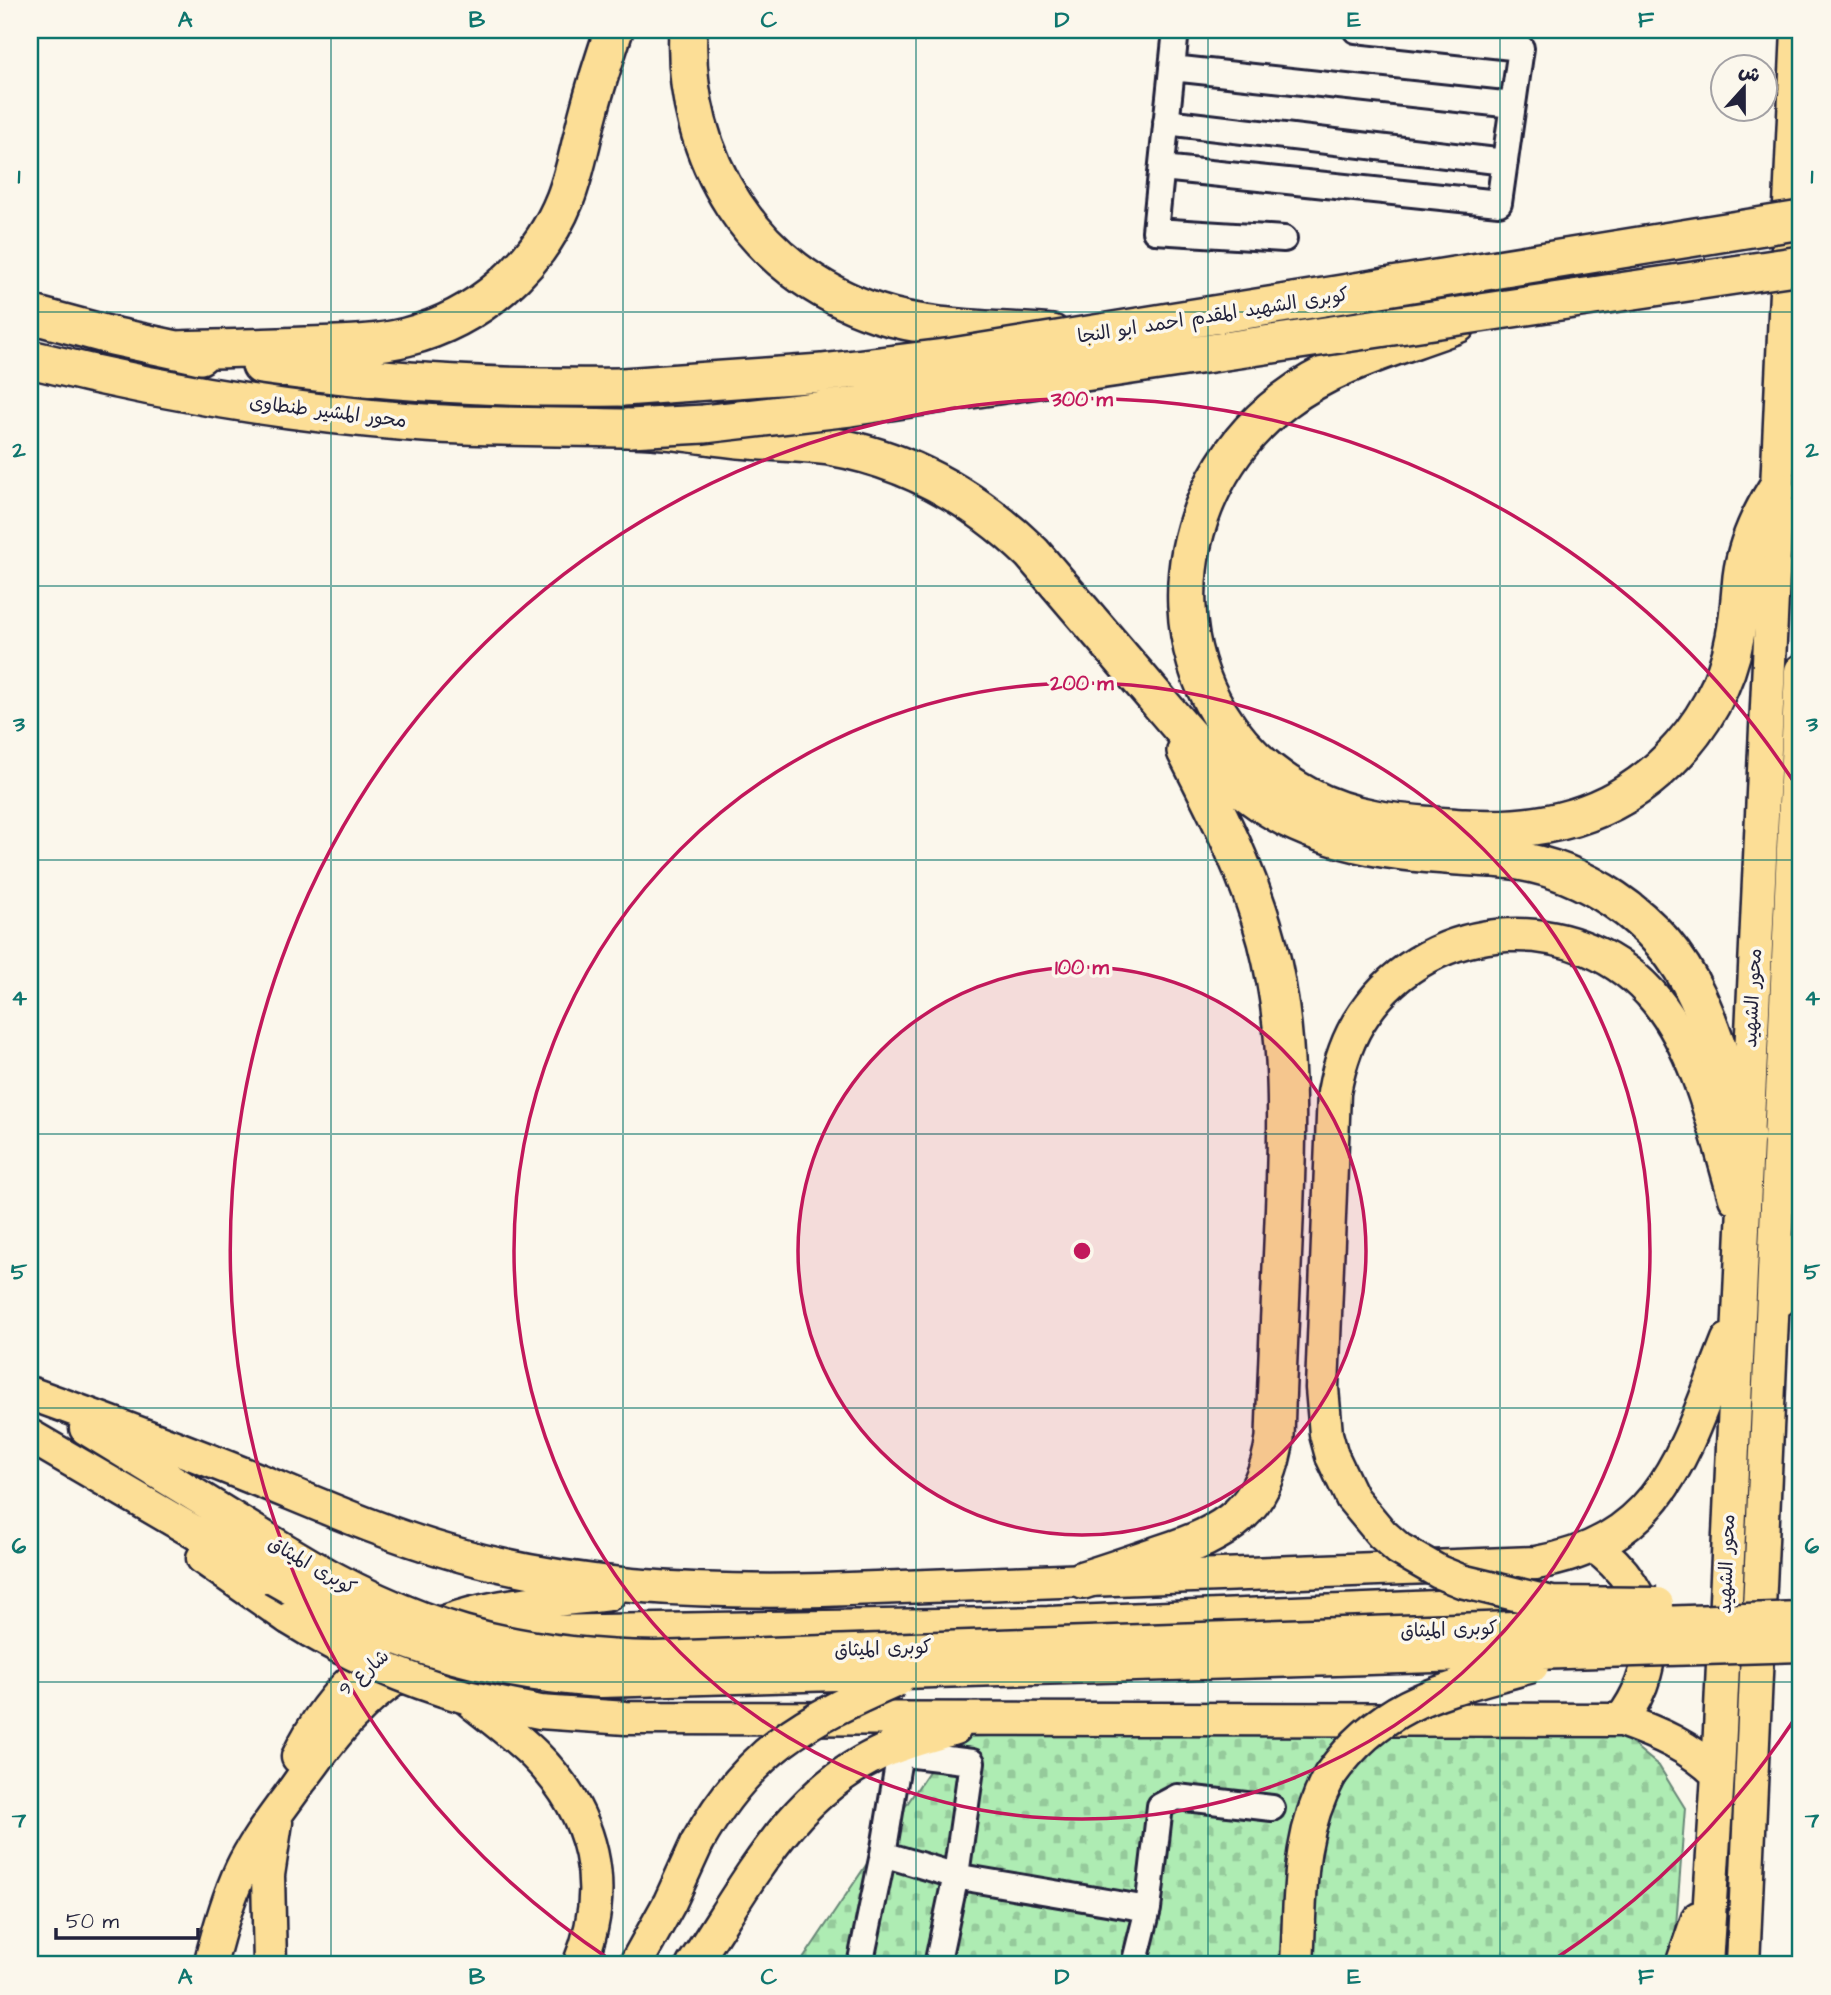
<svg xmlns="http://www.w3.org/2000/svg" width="1831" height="1995" viewBox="0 0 1831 1995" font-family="'Architects Daughter','Playpen Sans Arabic',sans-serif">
<defs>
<pattern id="cemetery-stones" width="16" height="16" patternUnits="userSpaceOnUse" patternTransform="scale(1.75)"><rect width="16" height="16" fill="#aeecb3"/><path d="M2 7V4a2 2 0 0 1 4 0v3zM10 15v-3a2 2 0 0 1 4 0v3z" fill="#95ca9b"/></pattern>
</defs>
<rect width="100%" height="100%" fill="#fbf7ec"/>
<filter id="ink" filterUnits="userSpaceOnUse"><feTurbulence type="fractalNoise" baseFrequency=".0143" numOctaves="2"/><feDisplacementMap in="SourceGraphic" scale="14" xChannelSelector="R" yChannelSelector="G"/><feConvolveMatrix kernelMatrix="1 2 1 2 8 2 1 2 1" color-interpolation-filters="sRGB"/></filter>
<g filter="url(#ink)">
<path fill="url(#cemetery-stones)" stroke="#688777" stroke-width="2" d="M1602,1719L1659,1766L1685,1808L1673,1965H799L952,1737Z"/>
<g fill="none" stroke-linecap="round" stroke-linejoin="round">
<defs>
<path id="minor" d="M1176,30L1155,231L1284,239
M1172,68L1513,105
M1166,122L1505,162
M1162,168L1499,203L1521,48L1356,30
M897,1745L898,1764L883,1854L960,1877L1148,1909L1160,1806L1177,1797L1272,1808
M897,1753L972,1762L956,1875L937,1965
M860,1965L883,1854
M1134,1965L1148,1909"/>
<path id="major" d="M1780,1300L1801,1249
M32,1394C107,1421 182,1449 256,1479C320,1505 383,1533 449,1552C569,1587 698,1593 823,1590L1536,1563C1667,1540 1685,1447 1728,1340
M86,1428L288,1552
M30,1436L273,1578
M1332,1456L1326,1434L1322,1388L1334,1093C1339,1065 1347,1038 1364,1014C1431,915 1581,907 1657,1001C1699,1053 1716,1134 1735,1198
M1594,1546C1655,1590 1667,1660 1621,1720
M203,1558L289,1618
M466,1697L540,1712L626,1718L1621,1720C1658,1733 1689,1746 1718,1774
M469,1700C491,1718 515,1735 535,1755C594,1814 612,1888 579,1965
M298,1757C330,1689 387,1638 460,1617C507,1603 560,1600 609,1594
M210,1965C218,1933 227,1900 241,1870C256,1838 280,1810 300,1781C317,1759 333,1735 353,1715C403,1662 471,1635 543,1632L1048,1623L1537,1603
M270,1965L268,1875L276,1822
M635,1965L670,1902L697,1843
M693,1965C746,1887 789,1796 878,1754C902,1742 929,1736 955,1728
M1297,1965C1301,1897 1296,1837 1330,1775
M1682,1965L1698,1918
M1706,1965L1718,1774L1798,30
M1743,1965L1801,671"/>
<path id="highway" d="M688,30C682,159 753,272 877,313C932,331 994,329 1052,334
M30,314L112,336L200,355
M1457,324C1400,346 1334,362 1285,400C1149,503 1152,713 1307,796C1357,823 1410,824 1464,828C1542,833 1612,817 1669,760C1702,727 1727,684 1735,637C1739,617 1740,597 1742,577C1746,545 1759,517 1776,490
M177,350C220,349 263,348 305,346C339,345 374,345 406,337C477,319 538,267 565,199C576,171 581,140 589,111C596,84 605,57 614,30
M30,359C154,390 283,412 411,422C484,428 556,426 628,428C665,428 702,435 739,439C769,442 799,442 829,446C907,459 975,498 1032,553C1071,598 1110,644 1149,690C1190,738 1229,788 1287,818C1353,851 1421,854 1493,858C1579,863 1661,917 1697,996C1717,1039 1730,1090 1746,1136
M261,365C381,382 501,389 623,387
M1083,1580C1109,1572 1135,1563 1161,1554C1226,1533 1264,1512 1275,1438C1277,1366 1281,1293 1284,1221C1288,1126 1291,1034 1267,941C1249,874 1218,813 1186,751"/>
</defs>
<use href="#minor" stroke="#22223b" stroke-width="30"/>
<use href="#major" stroke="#22223b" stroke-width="37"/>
<use href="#highway" stroke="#22223b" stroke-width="42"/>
<use href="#minor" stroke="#fbf7ec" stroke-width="24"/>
<use href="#major" stroke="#fcde96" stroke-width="32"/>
<use href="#highway" stroke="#fcde96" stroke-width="37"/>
<defs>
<path id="major-bridge" d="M1332,1456L1352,1498L1382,1534L1399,1549L1439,1572L1461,1581L1552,1603L1657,1604
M288,1552C410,1627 513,1656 655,1658L1801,1618
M273,1578C381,1641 476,1673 601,1681L1801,1645
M289,1618C345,1653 402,1679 466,1697
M1330,1775C1385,1698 1447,1690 1532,1666
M697,1843C749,1750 803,1721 897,1680"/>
<path id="highway-bridge" d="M623,387L822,373L953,357L1801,220
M630,428L704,424L850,407L1801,265"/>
</defs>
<use href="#major-bridge" stroke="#22223b" stroke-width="37" stroke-linecap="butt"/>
<use href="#highway-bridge" stroke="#22223b" stroke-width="42" stroke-linecap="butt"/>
<use href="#major-bridge" stroke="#fcde96" stroke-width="32"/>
<use href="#highway-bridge" stroke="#fcde96" stroke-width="37"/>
</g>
</g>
<path fill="none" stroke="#0f766e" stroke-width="2" stroke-opacity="0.55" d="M331,30V1965M623,30V1965M916,30V1965M1208,30V1965M1500,30V1965M30,312H1801M30,586H1801M30,860H1801M30,1134H1801M30,1408H1801M30,1682H1801"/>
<circle cx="1082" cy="1251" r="284" fill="#c2185b" fill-opacity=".12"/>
<g fill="none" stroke="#c2185b" stroke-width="3.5">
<circle cx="1082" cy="1251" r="284"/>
<circle cx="1082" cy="1251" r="568"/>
<path d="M1801 1709A852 852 0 0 1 1552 1961M612 1961A852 852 0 1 1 1801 793"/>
</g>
<g text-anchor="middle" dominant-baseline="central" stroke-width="7" stroke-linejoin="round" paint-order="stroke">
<g font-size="19" fill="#22223b" stroke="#fbf7ec">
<text transform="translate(1213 316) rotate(-9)">كوبرى الشهيد المقدم احمد ابو النجا</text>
<text transform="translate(328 412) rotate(7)">محور المشير طنطاوى</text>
<text transform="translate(1753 998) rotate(-87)">محور الشهيد</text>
<text transform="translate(1727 1564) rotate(-88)">محور الشهيد</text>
<text transform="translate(312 1566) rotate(30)">كوبرى الميثاق</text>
<text transform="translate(1449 1630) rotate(-2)">كوبرى الميثاق</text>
<text transform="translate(883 1649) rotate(-2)">كوبرى الميثاق</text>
<text transform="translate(364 1673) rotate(-41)">شارع 9</text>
</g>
</g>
<circle cx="1082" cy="1251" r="10" fill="#c2185b" stroke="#fbf7ec" stroke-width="3.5"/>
<g font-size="21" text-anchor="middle" font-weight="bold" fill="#c2185b" stroke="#fbf7ec" stroke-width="7" stroke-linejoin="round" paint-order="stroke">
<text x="1082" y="406">300 m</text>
<text x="1082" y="690">200 m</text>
<text x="1082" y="974">100 m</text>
</g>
<rect width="1831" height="1995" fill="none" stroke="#fbf7ec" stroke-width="77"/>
<g transform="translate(1744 88) rotate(21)"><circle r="33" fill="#fbf7ec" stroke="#a4a2a5" stroke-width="2"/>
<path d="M0-5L12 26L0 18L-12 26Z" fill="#22223b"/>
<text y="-10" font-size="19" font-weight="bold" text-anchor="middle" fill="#22223b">ش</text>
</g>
<path d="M56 1928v10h142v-10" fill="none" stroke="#22223b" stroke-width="3.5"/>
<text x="66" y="1928" font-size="21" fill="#22223b" stroke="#fbf7ec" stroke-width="5" paint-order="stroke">50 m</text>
<rect x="38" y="38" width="1754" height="1918" fill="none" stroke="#0f766e" stroke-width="2.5"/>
<g font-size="23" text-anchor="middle" font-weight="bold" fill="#0f766e">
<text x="185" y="27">A</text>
<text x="477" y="27">B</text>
<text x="769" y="27">C</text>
<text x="1062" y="27">D</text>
<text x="1354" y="27">E</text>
<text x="1646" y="27">F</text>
<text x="19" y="183">1</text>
<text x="1812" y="183">1</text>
<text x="19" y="457">2</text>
<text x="1812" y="457">2</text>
<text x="19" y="731">3</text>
<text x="1812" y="731">3</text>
<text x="19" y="1005">4</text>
<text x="1812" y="1005">4</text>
<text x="19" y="1279">5</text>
<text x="1812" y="1279">5</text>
<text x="19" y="1553">6</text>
<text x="1812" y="1553">6</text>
<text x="19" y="1827">7</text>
<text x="1812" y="1827">7</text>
<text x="185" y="1984">A</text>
<text x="477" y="1984">B</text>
<text x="769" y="1984">C</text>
<text x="1062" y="1984">D</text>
<text x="1354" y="1984">E</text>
<text x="1646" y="1984">F</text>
</g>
</svg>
